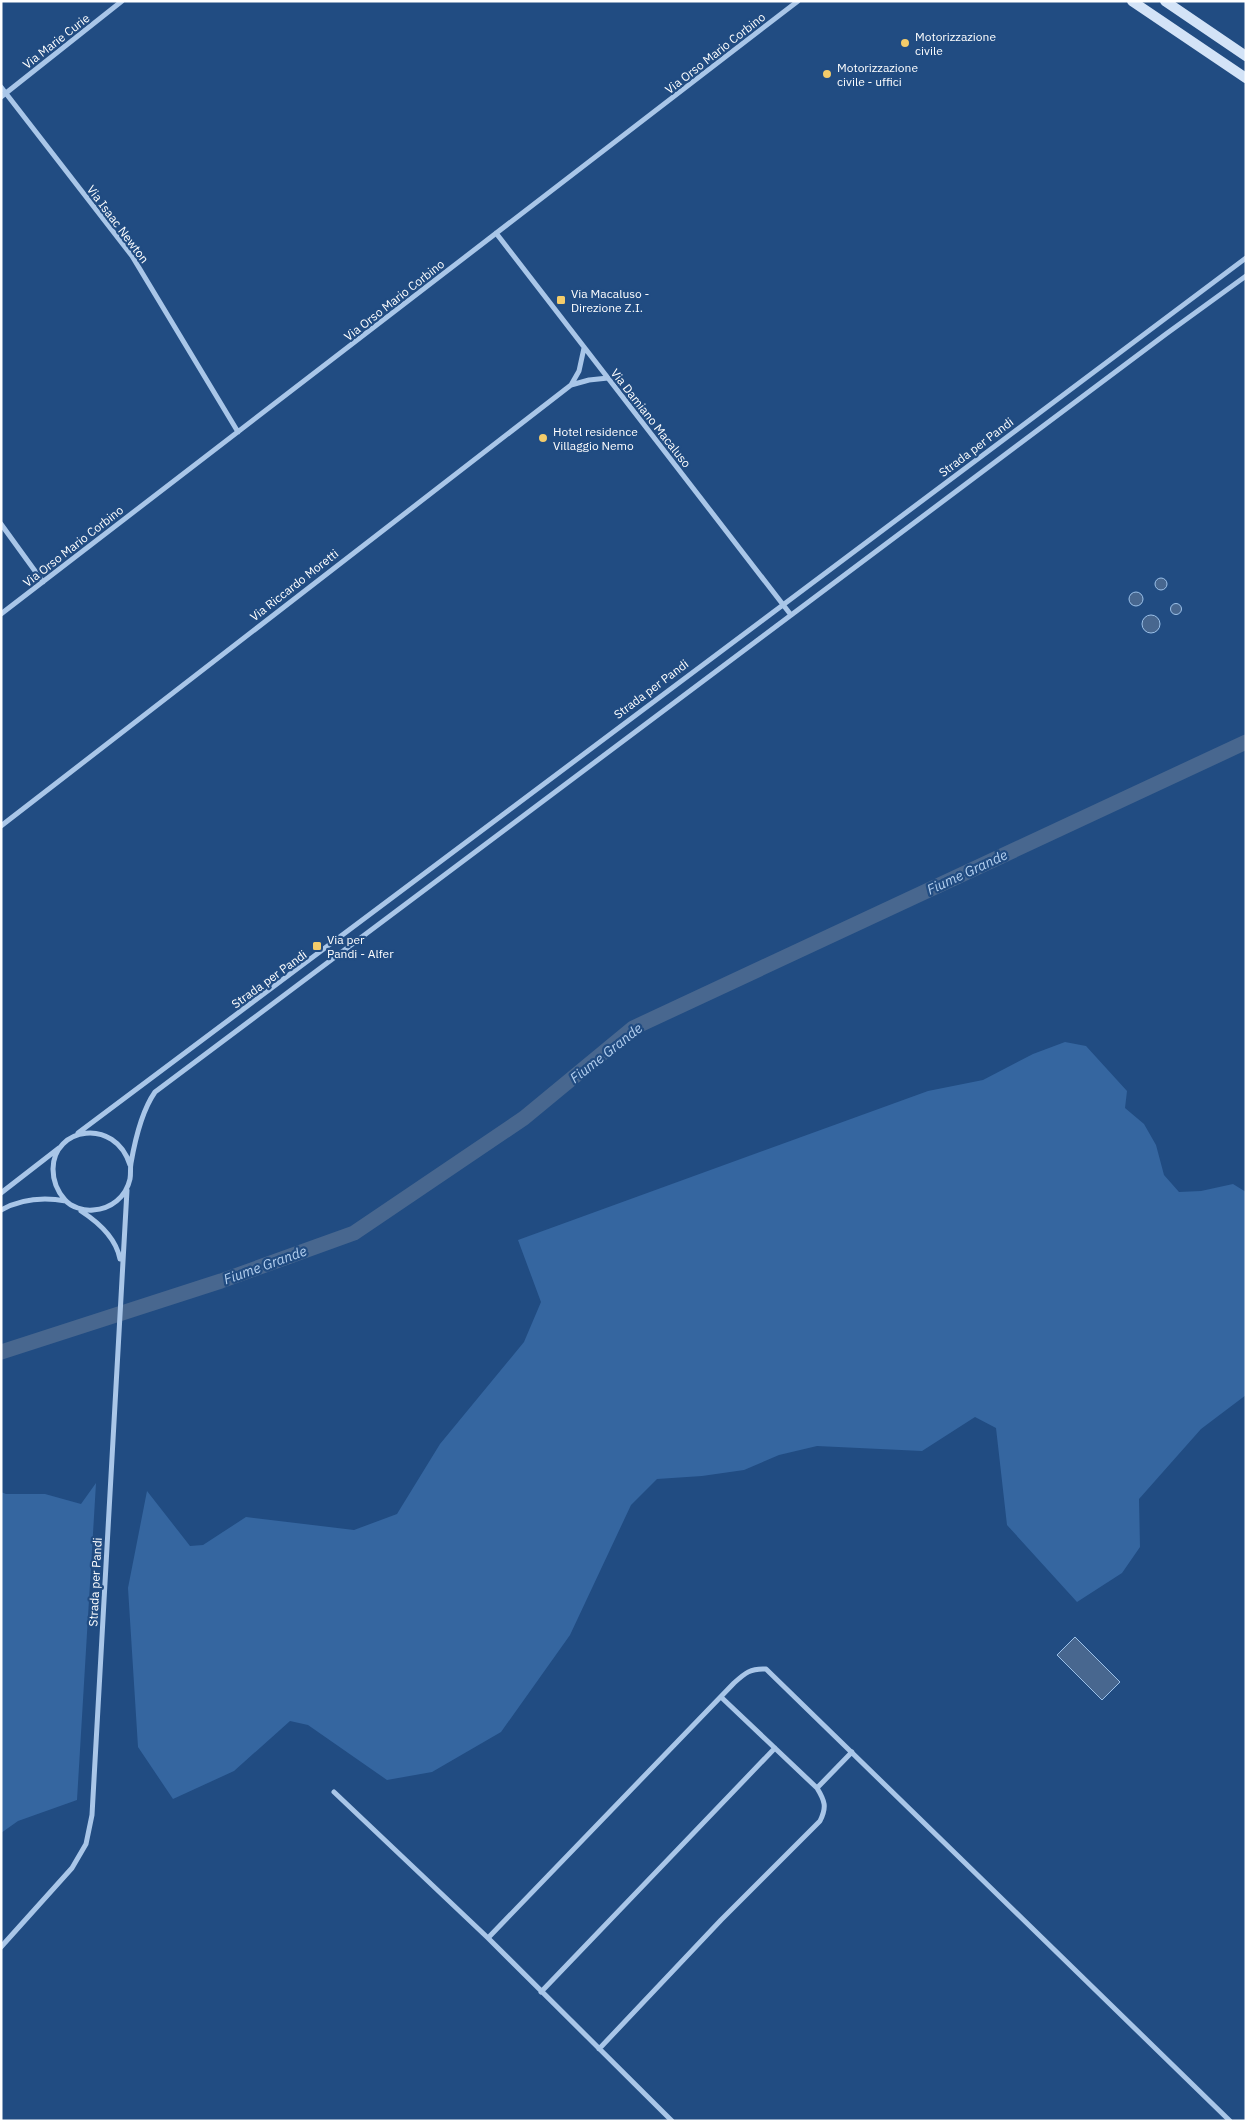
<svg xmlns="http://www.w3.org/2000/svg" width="1247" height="2122" viewBox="0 0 1247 2122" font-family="'IBM Plex Sans',sans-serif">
<rect width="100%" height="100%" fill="#214c82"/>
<path fill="#3566a0" d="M1065,1042L1086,1046L1127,1091L1125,1108L1144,1124L1156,1145L1164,1175L1179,1192L1201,1191L1233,1184L1246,1192V1395L1201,1429L1139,1499L1140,1547L1122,1573L1077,1602L1007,1525L996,1428L975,1417L922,1451L817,1446L779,1455L744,1470L702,1476L657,1479L631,1505L570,1635L501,1732L432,1772L387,1780L308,1725L290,1721L234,1771L173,1799L138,1747L128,1588L147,1491L190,1546L203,1545L246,1517L354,1530L397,1514L440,1444L524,1342L541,1302L518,1240L928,1091L983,1080L1033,1054Z
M96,1483L77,1800L18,1821L1,1833V1492L6,1494H45L81,1504Z"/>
<path fill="#48678f" stroke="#9cc1e9" d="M1155 584a6 6 0 1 1 12 0a6 6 0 1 1-12 0Z
M1129 599a7 7 0 1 1 14 0a7 7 0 1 1-14 0Z
M1170.5 609a5.5 5.5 0 1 1 11 0a5.5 5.5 0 1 1-11 0Z
M1142 624a9 9 0 1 1 18 0a9 9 0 1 1-18 0Z
M1075,1637L1120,1682L1102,1700L1057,1655Z"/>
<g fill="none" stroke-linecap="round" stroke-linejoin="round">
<path stroke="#48678f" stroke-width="15" d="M1,1352L221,1281L354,1233L524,1118L633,1028L1246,742"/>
<path stroke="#a9c6e8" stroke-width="5" d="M1,87L132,256L238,432
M1,97L122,1
M496,233L791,615
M571,385L579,371L584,348
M1,524L43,582
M1,614L798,1
M1,826L571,385L589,380L608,378
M78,1133L1246,258
M130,1165C115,1117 53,1127 53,1169C53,1181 57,1191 65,1200C71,1207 84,1211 93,1210C111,1209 126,1197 130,1179C131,1174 130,1168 131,1163C135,1140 141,1112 155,1092L1166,334L1246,276
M1,1193L59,1148
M1,1210C21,1199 44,1197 66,1201
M81,1211C98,1222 116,1238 120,1259
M721,1697L817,1788
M334,1792L488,1938L672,2121
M488,1938L734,1683C745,1673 751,1668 766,1669L1230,2121
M1,1947L72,1868L86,1844L92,1815L127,1190
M541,1992L775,1748
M599,2049L721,1920L820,1821C827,1807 825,1801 817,1788L852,1752"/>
<path stroke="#d3e3f7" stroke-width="10" d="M1132,1L1246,78
M1165,1L1246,56"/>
</g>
<g fill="#f4cc6a" stroke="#214c82" stroke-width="2">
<circle cx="905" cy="43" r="5"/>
<circle cx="827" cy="74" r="5"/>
<rect x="556" y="295" width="10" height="10" rx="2.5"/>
<circle cx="543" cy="438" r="5"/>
<rect x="312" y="941" width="10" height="10" rx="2.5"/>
</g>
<g text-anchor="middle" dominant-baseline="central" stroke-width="4.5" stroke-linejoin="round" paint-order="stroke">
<g font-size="12" fill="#fff" stroke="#214c82" text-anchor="start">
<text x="915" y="36">Motorizzazione<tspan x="915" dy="14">civile</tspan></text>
<text x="837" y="67">Motorizzazione<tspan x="837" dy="14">civile - uffici</tspan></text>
<text x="571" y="293">Via Macaluso -<tspan x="571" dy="14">Direzione Z.I.</tspan></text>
<text x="553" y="431">Hotel residence<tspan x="553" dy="14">Villaggio Nemo</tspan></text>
<text x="327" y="939">Via per<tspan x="327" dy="14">Pandi - Alfer</tspan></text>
</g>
<g font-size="12" fill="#fff" stroke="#214c82">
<text transform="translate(56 41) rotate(-38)">Via Marie Curie</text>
<text transform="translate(715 53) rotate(-38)">Via Orso Mario Corbino</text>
<text transform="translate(118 224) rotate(53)">Via Isaac Newton</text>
<text transform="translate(394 300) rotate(-38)">Via Orso Mario Corbino</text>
<text transform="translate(651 418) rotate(52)">Via Damiano Macaluso</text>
<text transform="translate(976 447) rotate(-37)">Strada per Pandi</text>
<text transform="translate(73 546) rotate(-38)">Via Orso Mario Corbino</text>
<text transform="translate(294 585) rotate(-38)">Via Riccardo Moretti</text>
<text transform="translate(651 689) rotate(-37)">Strada per Pandi</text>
<text transform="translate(269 979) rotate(-36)">Strada per Pandi</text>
<text transform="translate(95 1582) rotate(-87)">Strada per Pandi</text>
</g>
<g font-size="14" font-style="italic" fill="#b4d0f0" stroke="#214c82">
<text transform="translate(967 872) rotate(-25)">Fiume Grande</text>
<text transform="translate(606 1053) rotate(-38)">Fiume Grande</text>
<text transform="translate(265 1265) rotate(-20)">Fiume Grande</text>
</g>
</g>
<rect width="1247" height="2122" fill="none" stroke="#ffffff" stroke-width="5"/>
</svg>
